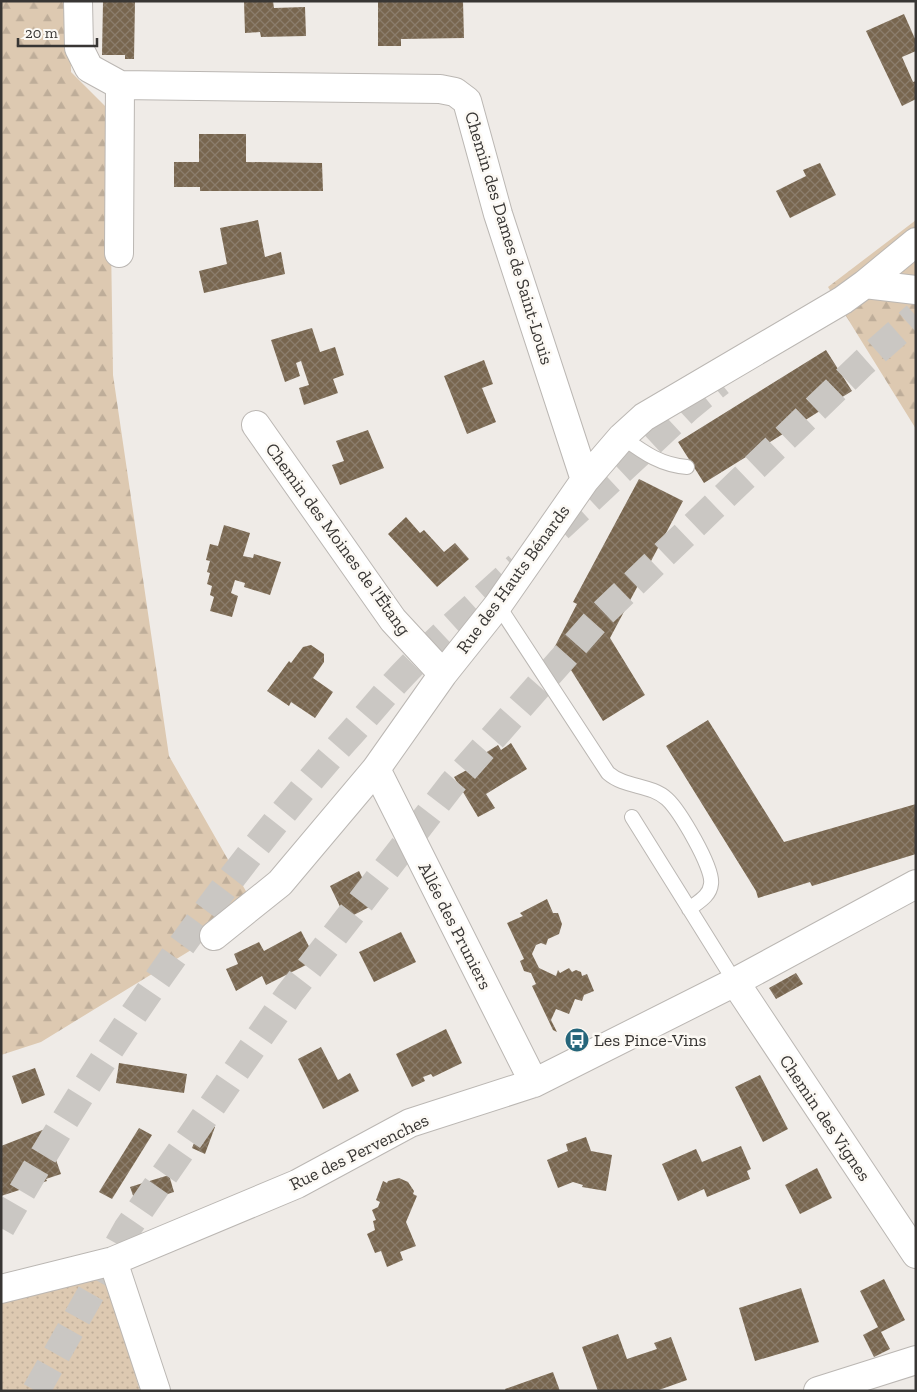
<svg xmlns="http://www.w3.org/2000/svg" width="917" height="1392" viewBox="0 0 917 1392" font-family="'Zilla Slab',serif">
<defs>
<pattern id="grass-dots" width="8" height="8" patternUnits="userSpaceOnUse" patternTransform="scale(1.25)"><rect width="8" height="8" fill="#ddc9b1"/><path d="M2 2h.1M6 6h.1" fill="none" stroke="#bead99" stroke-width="1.8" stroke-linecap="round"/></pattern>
<pattern id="forest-firs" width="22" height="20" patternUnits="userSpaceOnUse" patternTransform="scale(1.25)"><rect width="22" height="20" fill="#ddc9b1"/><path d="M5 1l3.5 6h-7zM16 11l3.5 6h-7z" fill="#bead99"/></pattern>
<pattern id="building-cross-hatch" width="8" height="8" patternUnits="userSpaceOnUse" patternTransform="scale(1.25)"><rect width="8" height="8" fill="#78664f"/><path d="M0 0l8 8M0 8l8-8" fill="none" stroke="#8b7d6c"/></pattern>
</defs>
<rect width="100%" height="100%" fill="#efebe7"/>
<path fill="url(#grass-dots)" d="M107,1277L140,1391H1V1303Z"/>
<path fill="url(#forest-firs)" d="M1,1H70L71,72L109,110L113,375L169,756L251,900L196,947L41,1042L1,1055Z
M916,220V429L828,287Z"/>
<path fill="url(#building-cross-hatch)" d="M103,1H135L134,59H125V55H102Z
M244,1H273L274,8L305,7L306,36L261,37L260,32L245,33Z
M378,1H463L464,38L401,39V46H378Z
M904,14L916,41V51L902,57L913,82L916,81V99L902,106L866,31Z
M199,134H246V162L322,163L323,191H200V187H174V162H199Z
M820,163L836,195L790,218L776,191L806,176L803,170Z
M258,220L265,257L281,252L285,274L204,293L199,271L227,264L220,228Z
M312,328L320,352L335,347L344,375L333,379L338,393L304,405L299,388L309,385L301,361L296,363L300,376L285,382L271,340Z
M826,350L852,391L704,483L678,442Z
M484,360L493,384L482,388L496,422L467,434L444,376Z
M368,430L384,468L340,485L332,465L344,461L336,441Z
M639,479L683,501L610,638L645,695L603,721L559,651L554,648L577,604L573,602Z
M406,517L420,533L424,530L444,552L455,543L469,559L437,587L388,534Z
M224,525L250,533L243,556L253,558L254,554L281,562L270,595L244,587L245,583L235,580L231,593L238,596L232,617L210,611L214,597L210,595L212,586L207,584L210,573L207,572L210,561L206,560L210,544L218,546Z
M311,645L324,654V662L313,678L333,692L315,718L291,702L289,706L267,691L289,661L291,663L303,647Z
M708,720L784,842L916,804V854L812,886L810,882L758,898L756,891L666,746Z
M511,743L527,769L486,794L495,808L478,817L454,777L485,760L482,755L498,745L501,750Z
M359,871L375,904L346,919L330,886Z
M547,899L553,913H558L562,924L559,934L548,939L546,945L541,943L536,945L532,954L539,968L556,976L558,970L560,973L569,968L572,972L576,970L581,972L582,976L587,974L594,991L584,995L582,1001L575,999L569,1014L556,1009L551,1020L557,1032L553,1030L532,986L536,984L531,973L524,971L520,961L524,959L507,923L523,916L520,913Z
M301,931L316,960L266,985L262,976L236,991L226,969L238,964L234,954L259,942L264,951Z
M401,932L416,962L374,982L359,952Z
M796,973L803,984L776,999L769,988Z
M446,1029L462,1063L433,1077L431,1074L423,1077L425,1081L412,1087L396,1054Z
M321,1047L338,1080L350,1073L359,1091L323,1109L298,1059Z
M119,1063L187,1074L184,1093L116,1083Z
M35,1068L45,1095L22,1104L12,1076Z
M760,1075L788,1129L763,1142L735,1087Z
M202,1123L215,1127L205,1154L192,1148Z
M139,1128L152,1135L112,1199L99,1192Z
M45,1129L61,1174L46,1179L47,1181L1,1196V1146Z
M586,1137L591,1151L612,1155L606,1191L582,1187L583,1185L573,1182L558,1188L547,1160L568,1151L566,1144Z
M741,1146L751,1169L747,1171L750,1179L707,1197L704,1189L678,1201L662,1164L696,1149L702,1162Z
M817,1168L832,1198L800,1214L785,1185Z
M169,1175L174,1192L136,1204L130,1187Z
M399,1178L408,1182L414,1191L413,1194L417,1196L406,1222L416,1246L400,1252L403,1260L387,1267L381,1251L375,1253L367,1234L375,1230L373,1221L376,1220L372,1210L378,1207L380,1202L376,1200L383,1181L387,1183L388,1181Z
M884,1279L905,1320L881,1332L890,1349L874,1357L863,1335L878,1327L860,1291Z
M801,1288L819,1342L755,1361L739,1308Z
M618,1334L627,1359L657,1349L654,1343L671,1337L687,1380L656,1391H598L582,1347Z
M553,1372L560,1391H506L505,1389Z"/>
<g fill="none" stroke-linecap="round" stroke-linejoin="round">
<path stroke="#cac7c3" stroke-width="28" stroke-dasharray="28 14" stroke-linecap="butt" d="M559,528L689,407L720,382
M1,1228C100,1054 213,890 345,740C368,715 389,688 413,664C446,630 483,599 518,566
M36,1391L127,1229L290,993L452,784L603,613L863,363L916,316"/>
<defs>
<path id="service" d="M622,437C643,452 660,465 687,467
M498,605L608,773C625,788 651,784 667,799C679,810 714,868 711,884C710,896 698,902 689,909
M632,817L735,982"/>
<path id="minor" d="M78,1L79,48L89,68L120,85L440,89L455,92L467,101L498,214L585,480
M916,242L865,284L916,290
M119,253L120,85
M256,425L393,620L443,674
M376,769L534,1083
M214,936L280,883L376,769L443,674L498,605L585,480L622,437L644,417L843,300L865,284
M735,982L916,1254
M113,1261L156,1391
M1,1289L113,1261L297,1184L410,1123L534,1083L735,982L916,884
M818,1391L916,1360"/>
</defs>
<use href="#service" stroke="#bbb7b3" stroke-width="16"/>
<use href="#minor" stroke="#bbb7b3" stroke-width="30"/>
<use href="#service" stroke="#fff" stroke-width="14"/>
<use href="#minor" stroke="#fff" stroke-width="28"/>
</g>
<defs>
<symbol id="bus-disc" viewBox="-11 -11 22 22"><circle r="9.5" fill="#26667b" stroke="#fcf9f4"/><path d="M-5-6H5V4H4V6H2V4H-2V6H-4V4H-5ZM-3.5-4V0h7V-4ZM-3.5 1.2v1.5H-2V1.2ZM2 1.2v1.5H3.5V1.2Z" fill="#fff"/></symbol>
</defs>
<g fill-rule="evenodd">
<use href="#bus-disc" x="563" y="1026" width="28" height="28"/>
</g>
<g text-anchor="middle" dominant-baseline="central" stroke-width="5" stroke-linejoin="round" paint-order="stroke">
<g font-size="18" fill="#383634" stroke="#fcf9f4">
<text transform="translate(509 238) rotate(73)">Chemin des Dames de Saint-Louis</text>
<text transform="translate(338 539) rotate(54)">Chemin des Moines de l'Étang</text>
<text transform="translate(513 579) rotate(-54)">Rue des Hauts Bénards</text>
<text transform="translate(455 926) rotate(63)">Allée des Pruniers</text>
<text transform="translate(825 1118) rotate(56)">Chemin des Vignes</text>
<text transform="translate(359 1152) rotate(-26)">Rue des Pervenches</text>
</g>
<g font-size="18" fill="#383634" stroke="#fcf9f4" text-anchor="start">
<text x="594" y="1040">Les Pince-Vins</text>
</g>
</g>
<rect width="917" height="1392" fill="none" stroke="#383634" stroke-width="5"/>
<path d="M18 38v8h79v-8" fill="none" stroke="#383634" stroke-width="2.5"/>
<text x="25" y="38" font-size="15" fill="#383634" stroke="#fcf9f4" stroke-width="4" paint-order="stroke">20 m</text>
</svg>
